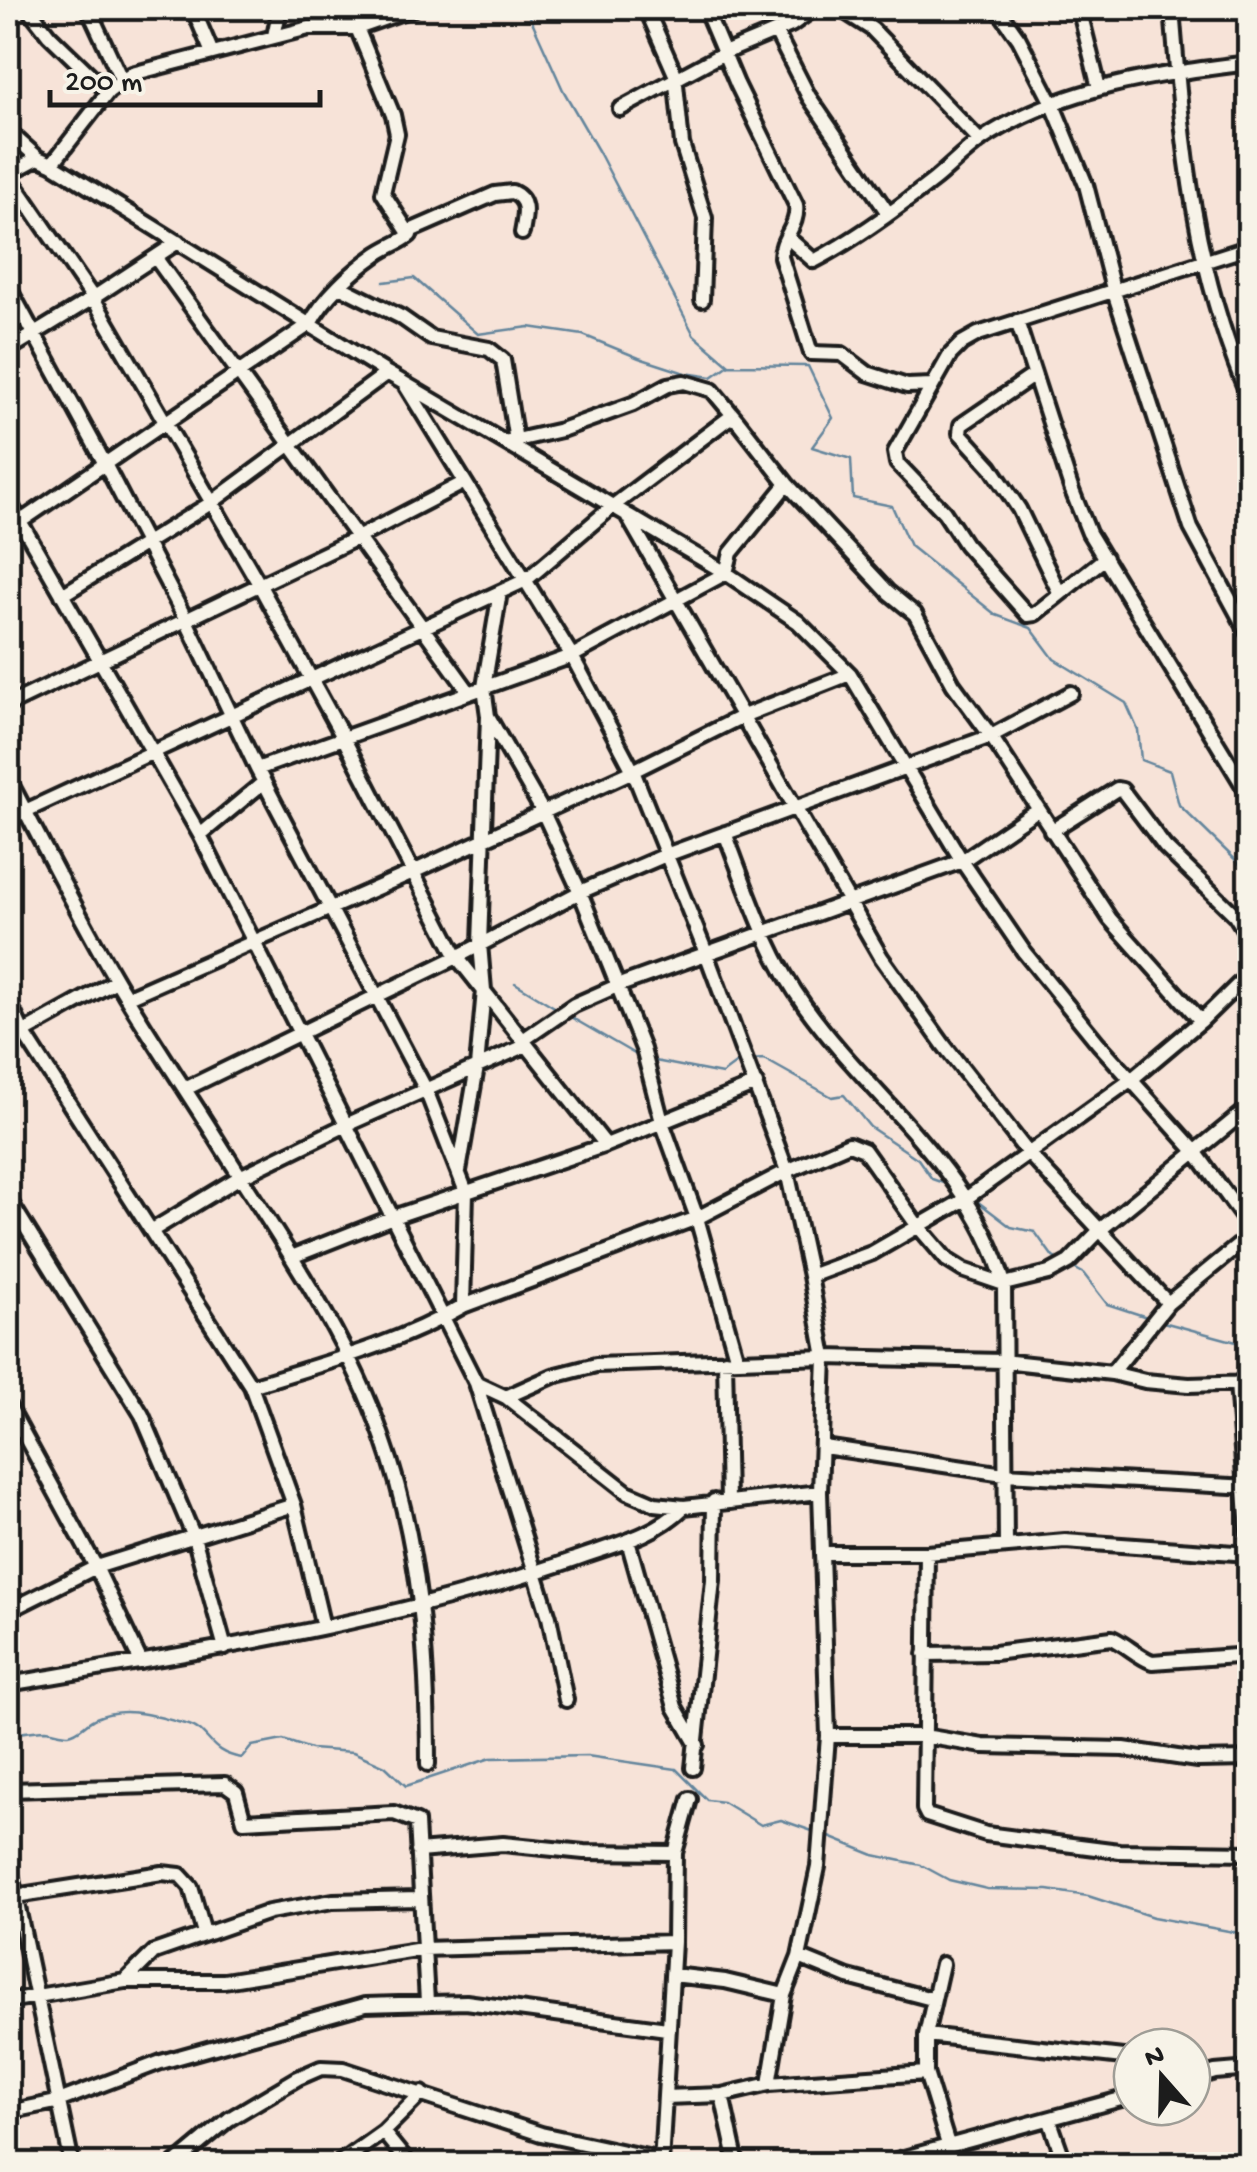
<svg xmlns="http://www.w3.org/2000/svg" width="1257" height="2172" viewBox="0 0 1257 2172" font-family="'Gochi Hand',sans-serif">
<rect width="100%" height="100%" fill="#f7e3d8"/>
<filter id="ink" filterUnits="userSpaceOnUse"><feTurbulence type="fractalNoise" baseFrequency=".01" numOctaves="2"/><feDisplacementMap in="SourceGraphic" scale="20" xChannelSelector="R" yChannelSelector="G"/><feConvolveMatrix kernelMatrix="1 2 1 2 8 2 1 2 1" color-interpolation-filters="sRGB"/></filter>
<g filter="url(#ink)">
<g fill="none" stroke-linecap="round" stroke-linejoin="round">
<path stroke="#63859c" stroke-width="2.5" d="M526,8L563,90L600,154L694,335L729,365L808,366L833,418L812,447L851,459L853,498L892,506L910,546L996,615L1031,628L1054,659L1126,703L1138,730L1141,760L1170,771L1179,805L1250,874
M384,282L414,278L478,334L529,327L583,335L639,358L685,373L712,377L729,365
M515,983L556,1008
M567,1015L638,1056
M650,1060L722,1074L741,1060
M749,1060L764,1059L832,1097L844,1095L870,1127L918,1159L932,1179L949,1185
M973,1198L1011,1227L1035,1232L1053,1257L1060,1261
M1072,1267L1083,1273L1107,1304L1150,1318
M1163,1322L1240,1343L1250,1349
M8,1735C20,1733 34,1730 46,1730C54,1731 62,1734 69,1734C80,1732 86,1722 96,1718C126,1705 155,1716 185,1724C212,1730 205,1752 242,1758L252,1746L283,1740L311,1749L353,1752L385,1766L406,1786L491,1758L587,1756L676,1769L707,1800L723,1802L761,1825L781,1820L815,1832
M827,1836L874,1855L921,1865
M923,1866L949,1880L987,1889L1048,1890L1088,1896L1153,1917L1250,1935"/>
<defs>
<path id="minor" d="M28,8L49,35L108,92
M88,8L122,81
M193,8L212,53
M646,8L675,74L682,144L705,218L702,300
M705,8L737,84L796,205C799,226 781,237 781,257L811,353L842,354L867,373L907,386L932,385
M839,8L872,29L980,141
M997,8L1019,39L1053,105L1086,185L1113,289L1191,528L1250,637
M1079,8L1099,88
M1172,8C1183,148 1193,268 1250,400
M776,32L809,97L888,213
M274,36L280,8
M620,109L724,53L791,25L815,8
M8,131L38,158
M52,164L108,92L132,74L309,28H357L414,8
M8,174L38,158L52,164L387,373L726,573L798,622L850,674L962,861L1024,952L1098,1043L1194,1150L1250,1227
M8,174L93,298L259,584L343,737L457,957L606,1145
M410,231L495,194L512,192C530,200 525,216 522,233
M787,237L814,261C856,239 897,209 934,180C950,167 964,152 981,140C1060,87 1157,74 1250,63
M155,257L469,692
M8,286L105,464L185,618L257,769L426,1090L466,1192L463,1306
M341,287L401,317L431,338L489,349L503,360L516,441
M1017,321L1071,488L1089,533L1250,797
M8,350L93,298L178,242
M1034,375L961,425L960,433L991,467L1019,509L1060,594
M404,383L572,656L633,771L706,953L787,1171L810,1276L825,1357L820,1492L828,1736L818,1867L799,1957L784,1995L769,2084
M508,442L561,430L633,404L668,385L684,382L712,390L737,420
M8,500L200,835L476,1383L549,1617L566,1700
M628,517L881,957L943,1044L1028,1153L1168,1303
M8,530L310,324C323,298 352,272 376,255C387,247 400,243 410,235L383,193L397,134L393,115L357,28
M1105,558L1035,614L1028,615L965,544L944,512L897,463L895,452L950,355L962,343L978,334L1250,247
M62,595L211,503L387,373
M8,705L357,538L465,482
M488,716L543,812L580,892L643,1049L662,1122L697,1218L737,1360
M257,769L572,656L726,573L731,553L787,484
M8,778C43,844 77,913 115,978C147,1033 183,1085 216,1138C276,1235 344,1327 382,1436C420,1542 428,1653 428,1764
M8,819L526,580L613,506L729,418L737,420L787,484L888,592L915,614L953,684L991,736L1071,693
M1051,831L1117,789L1122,790L1165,847L1235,915L1250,939
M725,833C748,892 767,954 805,1006C870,1097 975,1172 1004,1284L1006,1546
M200,835L264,782
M128,997L413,872L633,771L743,716L850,674
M8,1000L23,1032L251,1386L294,1505L323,1627
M523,1040L574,1005L617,986L962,861L1037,810
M8,1041L116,981
M185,1089L457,957L580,892L666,855L991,736L1110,919L1201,1021
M459,1171L477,1067L484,990L480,944L488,716L484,687L500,592
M8,1198L142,1415L194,1537L225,1648
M151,1231L240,1177L346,1125L527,1045
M294,1256L393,1217L606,1145L756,1084
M810,1276L872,1253L964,1200L1132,1079L1201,1021L1250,973
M725,1360L728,1501
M1112,1373L1168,1303L1250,1236
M476,1383L506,1397L627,1492L655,1504L684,1507L820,1492
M1237,1383L1250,1557
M251,1386C322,1364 398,1344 463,1306L697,1218L787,1171L849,1144L864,1150L917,1225L947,1260L963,1270L1004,1284L1049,1273L1069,1262L1101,1229L1250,1107
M506,1397L553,1376L596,1365L825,1357L1002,1361L1112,1373L1145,1381L1189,1385L1250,1383
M8,1405L96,1567L141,1662
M824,1447L1004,1474L1250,1487
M628,1541L675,1707L697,1745
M823,1553H927L1065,1541L1249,1554
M927,1553L924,1809L927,1815L986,1834L1119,1851L1250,1853
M8,1611L96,1567L294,1505
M925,1654L994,1653L1112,1638C1127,1645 1137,1656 1152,1662L1250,1655
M8,1684C198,1652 393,1623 575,1559C614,1545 655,1536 684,1507
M828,1736H924L983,1746L1124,1749L1197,1760L1250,1759
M693,1768L713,1580L714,1501
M8,1790L225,1784L236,1792L244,1821L394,1813L417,1822L427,2002
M418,1851L503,1844L584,1852L675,1853
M8,1860L72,2164
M9,1897L162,1873L180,1875L191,1887L204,1933
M799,1957L848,1977L932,1999
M942,1964L926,2035V2073L954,2164
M673,1975L725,1981L784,1995
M125,1981L154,1952L269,1912L333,1901L419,1899
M8,2001L125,1981H224L422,1949L674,1942
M926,2035L1132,2058
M1192,2079L1215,2072L1250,2069
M722,2095L737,2164
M665,2097L722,2095L769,2084L926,2073
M8,2112L56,2102L161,2062L365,2005L466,2002L667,2029
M1050,2121L1065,2164
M383,2132L409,2164
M175,2164L229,2119L298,2078L321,2068L343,2069L541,2134L661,2160
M338,2164L383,2132L422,2093
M661,2164L674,1942L675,1853L690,1799
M882,2164L1132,2096
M1247,2164L1250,2163"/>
</defs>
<use href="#minor" stroke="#1c1c1c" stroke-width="20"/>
<use href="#minor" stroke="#f7f3e8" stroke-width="12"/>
</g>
</g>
<rect width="1257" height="2172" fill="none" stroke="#f7f3e8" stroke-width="40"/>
<rect x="20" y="20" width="1217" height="2132" fill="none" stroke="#1c1c1c" stroke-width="4" filter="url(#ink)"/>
<g transform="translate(1162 2077) rotate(340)"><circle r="48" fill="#f7f3e8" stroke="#9f9d96" stroke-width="2.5"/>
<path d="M0-8L18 38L0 25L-18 38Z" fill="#1c1c1c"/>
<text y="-15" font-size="28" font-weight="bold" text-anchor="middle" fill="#1c1c1c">N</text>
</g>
<path d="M50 90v15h270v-15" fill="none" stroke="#1c1c1c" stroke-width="5"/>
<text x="65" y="90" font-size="30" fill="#1c1c1c" stroke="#f7f3e8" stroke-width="8" paint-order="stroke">200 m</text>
</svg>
